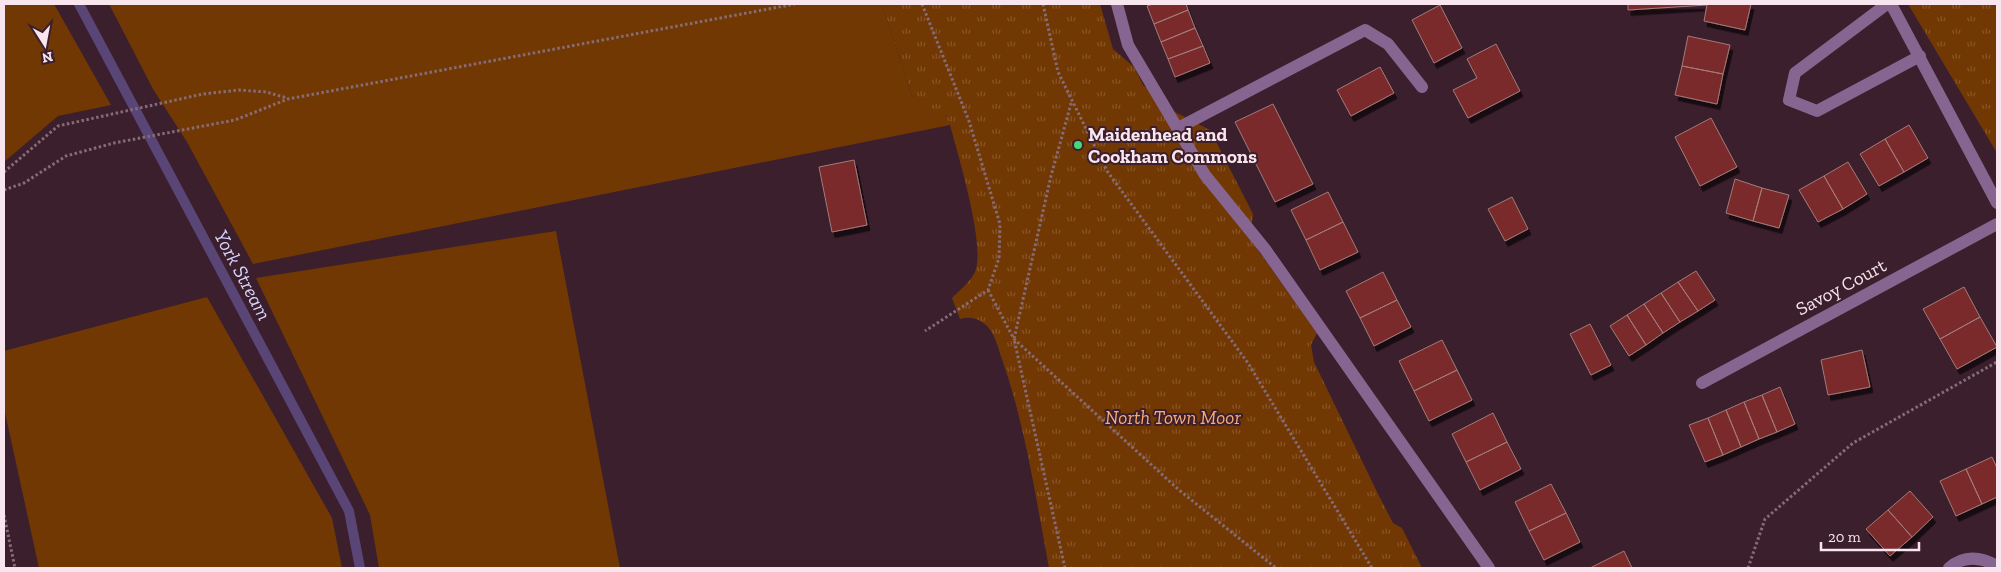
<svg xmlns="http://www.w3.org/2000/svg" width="2001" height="572" viewBox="0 0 2001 572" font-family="'Zilla Slab',serif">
<defs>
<pattern id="park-tufts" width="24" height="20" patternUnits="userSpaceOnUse" patternTransform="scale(1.25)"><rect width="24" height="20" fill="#723803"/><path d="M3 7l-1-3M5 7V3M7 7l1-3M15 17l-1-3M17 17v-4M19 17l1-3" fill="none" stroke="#875528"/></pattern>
<filter id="shadow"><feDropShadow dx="3" dy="5.5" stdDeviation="0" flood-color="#0009"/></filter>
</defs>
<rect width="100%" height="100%" fill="#3b1f2d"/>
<path fill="#723803" d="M4,4H54L111,105L58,116L4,162Z
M109,4H882L912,96L945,114L950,125L253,264L187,142L153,89Z
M556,231L620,568H379L370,515L256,278Z
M207,297L332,518L342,568H39L4,408V351Z"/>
<path fill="url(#park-tufts)" d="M882,4H1100L1113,49L1134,67L1143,85L1175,112L1210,130L1253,214L1250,239L1317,333L1311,345L1314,362L1378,494L1393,523L1402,528L1422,568H1049C1036,499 1026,429 1003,362C999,351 996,336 988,327C980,319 971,316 960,319L952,298C960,290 970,282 975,272C986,246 958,155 950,125L945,114L929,116L912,96Z
M1908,4H1997V153Z"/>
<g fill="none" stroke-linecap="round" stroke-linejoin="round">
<path stroke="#594576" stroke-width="10" d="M79,4L349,511L360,568"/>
</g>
<path fill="#7a292b" stroke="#a27b79" filter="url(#shadow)" d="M1153,4H1186L1188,10L1154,24L1147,6Z
M1628,4H1751L1745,30L1704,21L1707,5L1628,10Z
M1440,5L1462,48L1434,63L1412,20Z
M1188,10L1195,28L1161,42L1154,24Z
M1195,28L1203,46L1168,59L1161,42Z
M1688,36L1730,45L1723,74L1682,66Z
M1496,44L1520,91L1468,118L1453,90L1477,78L1467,59Z
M1203,46L1210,63L1175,77L1168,59Z
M1682,66L1723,74L1717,104L1675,95Z
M1380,67L1394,93L1351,116L1337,90Z
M1273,104L1313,184L1275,202L1235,122Z
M1711,118L1737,167L1700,186L1675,137Z
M1909,125L1928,158L1904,172L1885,139Z
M1885,139L1904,172L1879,186L1860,154Z
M854,160L867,225L832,232L819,167Z
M1848,162L1867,194L1843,209L1824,176Z
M1824,176L1843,209L1818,222L1799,190Z
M1735,179L1762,188L1753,221L1726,213Z
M1762,188L1789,195L1779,228L1753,221Z
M1328,192L1343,222L1306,240L1291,210Z
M1512,197L1528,229L1505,241L1488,209Z
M1343,222L1358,252L1320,270L1306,240Z
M1696,271L1715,300L1698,311L1678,282Z
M1383,272L1397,300L1360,318L1346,291Z
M1678,282L1698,311L1680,322L1661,293Z
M1964,287L1980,317L1940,339L1923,309Z
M1661,293L1680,322L1663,333L1644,304Z
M1397,300L1411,327L1374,346L1360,318Z
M1644,304L1663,333L1646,345L1627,315Z
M1627,315L1646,345L1629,356L1610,326Z
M1980,317L1997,347L1957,369L1940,339Z
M1590,324L1611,365L1591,375L1570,334Z
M1442,340L1457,370L1414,391L1399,361Z
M1862,350L1870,387L1828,395L1821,360Z
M1457,370L1472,400L1429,421L1414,391Z
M1780,387L1795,424L1777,432L1762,395Z
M1762,395L1777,432L1759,439L1744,402Z
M1744,402L1759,439L1741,447L1726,410Z
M1726,410L1741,447L1723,455L1708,418Z
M1493,413L1507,442L1466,462L1452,434Z
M1708,418L1723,455L1705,462L1689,425Z
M1507,442L1521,469L1480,490L1466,462Z
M1992,457L1997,468V497L1982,504L1966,469Z
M1966,469L1982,504L1956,516L1940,481Z
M1551,484L1566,513L1529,531L1515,502Z
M1910,491L1933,517L1912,537L1888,510Z
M1888,510L1912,537L1890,556L1866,529Z
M1566,513L1580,542L1544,560L1529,531Z
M1624,551L1632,568H1590Z"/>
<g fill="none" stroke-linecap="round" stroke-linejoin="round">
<path stroke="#856c78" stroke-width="3" stroke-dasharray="2.5 2.5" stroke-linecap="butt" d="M922,4L969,121L1000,224L999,258L988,290L925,331
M1043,4L1058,72L1107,171L1248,363L1372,568
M4,172L58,126L203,94L239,90L266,92L287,98
M4,190L24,183L66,156L114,143L235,120L288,99L795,4
M988,290L1014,339L1179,490L1276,568
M4,515L15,568
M1065,568L1014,339L1051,176L1072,100
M1748,568L1765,519L1853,443L1997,362"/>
<path stroke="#876591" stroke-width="12" d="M1117,4L1128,45L1205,175L1265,249L1489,568
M1887,4L1795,73L1789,100L1817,111L1920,56
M1891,4L1997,203
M1178,128L1365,30L1388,44L1422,87
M1702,383L1997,224
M1949,568C1964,555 1981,557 1997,566"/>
</g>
<circle fill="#46d779" stroke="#3b1f2d" stroke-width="2" cx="1078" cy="145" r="5"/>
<g text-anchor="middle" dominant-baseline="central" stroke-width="4" stroke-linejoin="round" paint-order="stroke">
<g font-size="19" font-weight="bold" fill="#f9e5ed" stroke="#3b1f2d" text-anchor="start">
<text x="1088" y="134">Maidenhead and<tspan x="1088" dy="22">Cookham Commons</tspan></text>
</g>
<g font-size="19" fill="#f9e5ed" stroke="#3b1f2d">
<text transform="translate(1841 287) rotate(-28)">Savoy Court</text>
</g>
<g font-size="19" font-style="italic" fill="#f9ab76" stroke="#3b1f2d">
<text x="1173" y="417">North Town Moor</text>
</g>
<g font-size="20" font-style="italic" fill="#d6d5ff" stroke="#3b1f2d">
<text transform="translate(243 275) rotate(62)">York Stream</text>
</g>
</g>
<rect width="2001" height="572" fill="none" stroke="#f9e5ed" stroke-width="10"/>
<g transform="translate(45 45) rotate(169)" stroke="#3b1f2d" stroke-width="4" paint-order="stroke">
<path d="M0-4L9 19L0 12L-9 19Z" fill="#f9e5ed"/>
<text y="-8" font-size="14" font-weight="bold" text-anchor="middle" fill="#f9e5ed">N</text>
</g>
<path d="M1821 542v8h98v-8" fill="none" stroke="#f9e5ed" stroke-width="2.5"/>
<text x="1828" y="542" font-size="15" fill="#f9e5ed" stroke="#3b1f2d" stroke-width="4" paint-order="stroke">20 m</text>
</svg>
